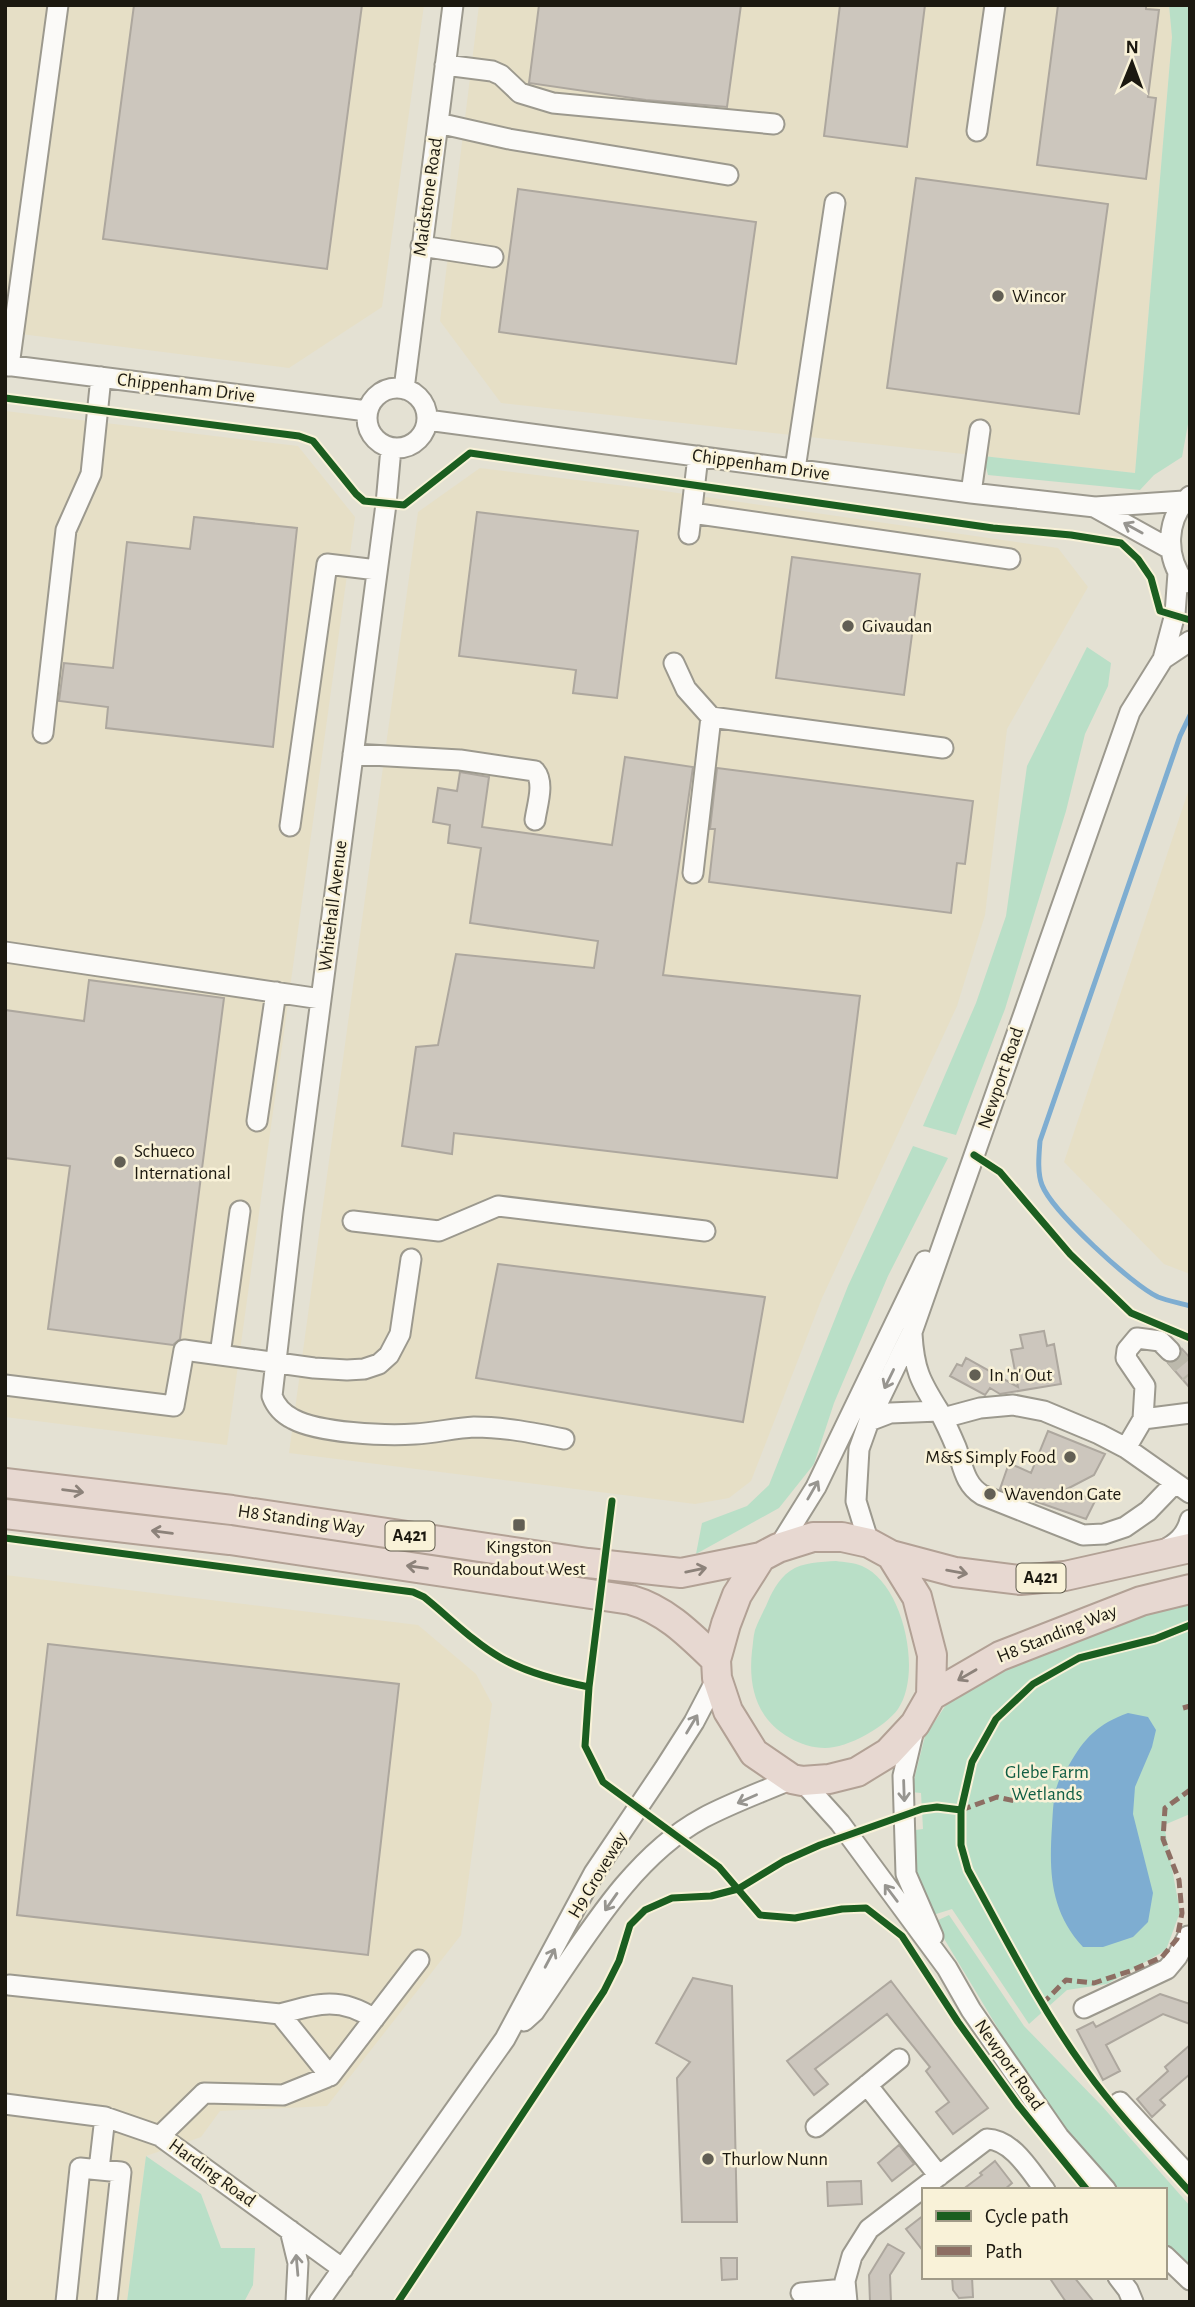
<svg xmlns="http://www.w3.org/2000/svg" width="1195" height="2307" viewBox="0 0 1195 2307" font-family="'Alegreya Sans',sans-serif">
<rect width="100%" height="100%" fill="#e4e1d3"/>
<path fill="#e6dfc6" d="M5,5H424L382,307L289,368L5,332Z
M479,5H1169L1172,37L1135,473L501,403L440,321Z
M5,411L298,446L355,517L227,1445L5,1417Z
M480,468L650,489L1058,548L1088,587L1007,729L985,915L957,1006L822,1298L751,1481L729,1498L695,1504L289,1453L418,512Z
M1190,786V1274L1164,1264L1064,1162Z
M5,1575L418,1625L476,1674L492,1704L461,1935L327,2106L220,2111L201,2137L146,2156L127,2302H5Z"/>
<path fill="#b9dfc7" d="M1169,5H1190V413L1182,457L1154,475L1140,490L988,475L983,456L1135,473L1172,37Z
M1087,647L1111,663L1108,686L1085,734L1066,811L1005,1009L956,1135L923,1126L976,1003L1006,916L1027,766Z
M913,1146L948,1158L888,1276L834,1403L814,1464L779,1508L696,1554L702,1523L747,1506L769,1485L848,1286Z
M836,1561C844,1562 855,1563 862,1566C903,1583 923,1673 898,1709C885,1727 848,1748 825,1748C813,1748 800,1744 790,1738C757,1720 748,1687 752,1651C753,1645 753,1637 755,1630C758,1622 762,1614 766,1606C771,1594 778,1579 790,1571C802,1562 822,1562 836,1561Z
M1190,1599V1814L1164,1825L1180,1912L1166,1950L1107,1984L1067,1990L1029,2024L952,1909L933,1915L912,1870L908,1831L923,1829L921,1793L911,1792L925,1736L946,1705L973,1679L1045,1646Z
M949,1915L1024,2026L1102,2106L1190,2206V2270L1165,2244V2190H1116L1090,2162L1023,2070L934,1922Z
M146,2156L201,2194L221,2248H255L253,2285L244,2302H127Z"/>
<path fill="#7eadd1" d="M1128,1713L1148,1717L1156,1730L1152,1747L1135,1787L1133,1814L1153,1893L1148,1922L1133,1937L1103,1947H1083C1050,1911 1049,1872 1052,1826C1053,1812 1053,1796 1058,1783C1060,1777 1066,1770 1069,1765C1085,1737 1098,1724 1128,1713Z"/>
<g fill="none" stroke-linecap="round" stroke-linejoin="round">
<path stroke="#7eadd1" stroke-width="5" d="M1190,715L1180,736L1040,1141C1039,1154 1037,1172 1042,1185C1052,1211 1132,1285 1158,1297C1168,1301 1180,1303 1190,1306"/>
</g>
<path fill="#ccc6bd" stroke="#ada79e" stroke-width="2" d="M134,5H362L327,269L103,239Z
M539,5H741L727,107L646,100L529,83Z
M840,5H925L907,147L824,136Z
M1058,5H1146V9L1159,10L1148,97L1156,98L1146,179L1037,165Z
M916,178L1108,204L1079,414L887,388Z
M518,189L756,222L736,364L499,332Z
M477,512L638,531L617,698L573,693L576,670L459,656Z
M194,517L297,528L273,747L106,728L108,707L59,701L64,663L113,668L127,542L190,549Z
M792,557L920,574L904,695L776,678Z
M625,757L693,767L663,975L860,996L837,1178L454,1133L452,1154L402,1146L416,1047L438,1045L456,954L594,968L598,941L470,923L481,848L448,843L450,825L433,822L438,788L457,791L460,772L489,777L482,827L612,845Z
M717,768L973,801L965,864L957,863L951,913L709,882L715,829H710Z
M89,980L224,998L180,1339L173,1345L48,1329L70,1166L5,1158V1010L84,1021Z
M498,1264L765,1297L743,1422L476,1378Z
M1044,1331L1047,1346L1054,1344L1061,1384L1000,1394L990,1388L985,1395L950,1376L957,1364L962,1366L966,1358L1018,1387L1011,1350L1023,1348L1020,1335Z
M1182,1349L1190,1358V1388L1168,1363L1178,1360Z
M1048,1431L1105,1454L1094,1475L1067,1489L1095,1501L1086,1519L1000,1489L1009,1463L1031,1473Z
M48,1644L399,1684L368,1955L17,1915Z
M693,1978L732,1986L737,2222H682L677,2078L690,2062L656,2043Z
M891,1981L988,2108L953,2134L936,2112L949,2102L926,2071L930,2067L887,2014L815,2069L828,2084L814,2095L787,2061Z
M1160,1994L1190,2004V2024L1163,2014L1106,2045L1120,2071L1103,2080L1077,2030L1093,2022L1096,2027Z
M1190,2045V2074L1160,2100L1165,2105L1152,2117L1137,2099L1168,2071L1165,2067Z
M899,2145L914,2164L892,2181L878,2163Z
M995,2161L1012,2183L1004,2190H962L982,2175L980,2173Z
M861,2181L862,2204L828,2206L827,2182Z
M924,2215V2252L906,2229Z
M888,2244L904,2253L890,2275L891,2302H870L869,2275Z
M721,2258H737V2279L722,2280Z
M952,2277H972L973,2297L959,2298L953,2290Z
M1049,2277H1074L1094,2302H1066Z"/>
<g fill="none" stroke-linecap="round" stroke-linejoin="round">
<path stroke="#bcb9ac" stroke-width="19" stroke-dasharray="19 10" stroke-linecap="butt" d="M1170,1351L1190,1375"/>
<defs>
<path id="minor" d="M445,65L492,71L501,75L520,93L553,103L774,124
M438,123L509,139L728,175
M977,131L995,5
M421,246L493,257
M5,365L367,411
M9,366L58,5
M367 418a30 30 0 1 1 60 0a30 30 0 1 1-60 0Z
M404,389L453,5
M427,420L971,493L1095,507L1184,501
M391,448L386,504L293,1213L272,1396C276,1407 283,1414 293,1419C319,1433 385,1436 415,1434C435,1433 454,1428 474,1427C504,1427 534,1433 564,1439
M795,469L835,203
M971,493L980,430
M1096,508L1170,549
M692,513L1010,559
M689,534L698,456
M1185,583C1165,557 1165,519 1190,496
M1163,659L1190,641
M674,663L686,689L711,717L693,873
M711,717L943,748
M43,733L66,530L91,474L101,377
M353,754L460,760L535,771C545,783 537,805 535,820
M290,826L327,564L377,570
M5,952L321,999
M257,1121L276,992
M353,1221L439,1231L498,1206L705,1231
M220,1355L240,1211
M5,1385L174,1406L184,1350L314,1368L347,1370L364,1369L379,1364L389,1355L400,1334L411,1259
M939,1411C945,1422 951,1435 956,1447C963,1465 964,1484 982,1495L1083,1535L1104,1534L1125,1527L1148,1511L1175,1483
M943,1418L980,1408L1013,1405L1044,1411L1099,1434L1126,1448L1190,1493
M1143,1419L1190,1413
M869,1421L890,1413L939,1411C920,1381 914,1369 912,1334
M1126,1448L1143,1419L1145,1386L1126,1358L1127,1350L1137,1338L1160,1341L1170,1351
M869,1543L856,1501L859,1449L869,1421L912,1332L1130,712L1163,659L1175,614L1178,573
M778,1548L816,1487L925,1261
M1162,1551C1176,1544 1186,1536 1190,1520
M915,1725L903,1776L906,1874L933,1936
M802,1781L840,1823L947,1968L971,2010L1059,2137L1106,2190
M9,1985L280,2014C316,2004 340,1996 374,2019
M1084,2008L1167,1969L1177,1957L1188,1936
M280,2014L330,2076
M524,2021L534,2012C582,1944 629,1858 703,1818C731,1803 762,1792 792,1779
M867,2085L939,2176
M1120,2102L1190,2177
M5,2104L105,2117L160,2136L343,2269
M816,2127L899,2059
M160,2136L204,2093L283,2095L330,2076L419,1960
M99,2169L105,2117
M290,2230L298,2263L296,2302
M1165,2256L1190,2280
M1118,2277L1128,2290L1133,2302
M801,2293L845,2289
M66,2302L80,2168L121,2172L107,2302
M319,2302L505,2039L594,1873L664,1769L694,1722L717,1678
M847,2302L845,2281L852,2256L869,2229L987,2139C1013,2140 1030,2171 1045,2190"/>
<path id="highway" d="M5,1483L232,1510L588,1563L681,1573L761,1557
M5,1514L230,1540L631,1600C666,1610 690,1635 716,1660
M813,1537H842L869,1543L891,1555L917,1597L932,1655L931,1696L915,1724L888,1753L857,1772L829,1779L802,1781L792,1779L754,1753L728,1711L717,1678L716,1660L726,1624L737,1595L761,1557L778,1548Z
M891,1555L955,1572L1020,1580L1065,1576L1190,1548
M931,1696L1000,1656L1141,1601L1190,1589"/>
</defs>
<use href="#minor" stroke="#9c998e" stroke-width="23"/>
<use href="#highway" stroke="#b2a195" stroke-width="32"/>
<use href="#minor" stroke="#fbfaf8" stroke-width="19"/>
<use href="#highway" stroke="#e7d8d1" stroke-width="28"/>
<path stroke="#8d6e63" stroke-width="5" stroke-dasharray="10 5" stroke-linecap="butt" d="M1183,1708L1190,1706
M961,1810L997,1797L1015,1801L1026,1793
M1042,2004L1066,1980L1094,1983L1130,1971L1162,1957L1177,1939L1182,1913L1179,1880L1163,1839L1165,1808L1190,1790"/>
<defs>
<path id="cycleway" d="M5,398L299,436L313,441L356,494L364,501L404,505L470,453L993,528L1071,535L1121,543L1138,559L1151,578L1160,611L1190,620
M974,1155L1000,1172L1070,1254L1131,1313L1190,1338
M612,1501L589,1687L585,1746L603,1782L719,1867L760,1915L795,1918L842,1909L866,1908L902,1936L958,2022L1018,2105L1087,2190
M5,1538L413,1592L424,1597C449,1617 473,1642 501,1658C527,1673 559,1681 589,1687
M961,1810V1845L968,1870C1005,1937 1040,2007 1085,2069C1117,2113 1154,2152 1190,2192
M398,2302L604,1991L619,1961L630,1925L645,1910L672,1898L711,1896L738,1889L784,1861L820,1845L922,1809L937,1807L961,1810L972,1762L996,1719L1033,1684L1079,1658L1155,1639L1190,1625"/>
</defs>
<use href="#cycleway" stroke="#f9f2d8" stroke-width="11"/>
<use href="#cycleway" stroke="#1b5e20" stroke-width="7"/>
</g>
<defs><path id="oneway-shaft" d="M-6 0H5M1.5-3L5.5 0L1.5 3" fill="none" stroke-width="1.6" stroke-linecap="round" stroke-linejoin="round" transform="scale(1.75)"/></defs>
<g stroke="#979590">
<use href="#oneway-shaft" transform="translate(1133 528) rotate(-151)"/>
<use href="#oneway-shaft" transform="translate(889 1379) rotate(116)"/>
<use href="#oneway-shaft" transform="translate(813 1490) rotate(-60)"/>
<use href="#oneway-shaft" transform="translate(692 1724) rotate(-59)"/>
<use href="#oneway-shaft" transform="translate(904 1791) rotate(88)"/>
<use href="#oneway-shaft" transform="translate(747 1799) rotate(156)"/>
<use href="#oneway-shaft" transform="translate(891 1893) rotate(-127)"/>
<use href="#oneway-shaft" transform="translate(611 1902) rotate(125)"/>
<use href="#oneway-shaft" transform="translate(550 1958) rotate(-62)"/>
<use href="#oneway-shaft" transform="translate(297 2265) rotate(-95)"/>
</g>
<g stroke="#8c827a">
<use href="#oneway-shaft" transform="translate(73 1491) rotate(7)"/>
<use href="#oneway-shaft" transform="translate(162 1532) rotate(-173)"/>
<use href="#oneway-shaft" transform="translate(417 1567) rotate(-172)"/>
<use href="#oneway-shaft" transform="translate(696 1570) rotate(-12)"/>
<use href="#oneway-shaft" transform="translate(957 1572) rotate(10)"/>
<use href="#oneway-shaft" transform="translate(967 1675) rotate(150)"/>
</g>
<g fill="#625f54" stroke="#f9f2d8" stroke-width="2.5">
<circle cx="998" cy="296" r="7"/>
<circle cx="848" cy="626" r="7"/>
<circle cx="120" cy="1162" r="7"/>
<circle cx="975" cy="1375" r="7"/>
<circle cx="1070" cy="1457" r="7"/>
<circle cx="990" cy="1494" r="7"/>
<rect x="512" y="1518" width="14" height="14" rx="3.5"/>
<circle cx="708" cy="2159" r="7"/>
</g>
<g text-anchor="middle" dominant-baseline="central" stroke-width="5" stroke-linejoin="round" paint-order="stroke">
<g fill="#f9f2d8" stroke="#5e5a4c" stroke-width="2">
<rect x="385.5" y="1521.5" width="49" height="29" rx="5"/>
<rect x="1016.5" y="1563.5" width="49" height="29" rx="5"/>
</g>
<g font-size="18" font-weight="bold" fill="#1c1910">
<text x="410" y="1536">A421</text>
<text x="1041" y="1578">A421</text>
</g>
<g font-size="19" fill="#1c1910" stroke="#f9f2d8">
<text transform="translate(428 197) rotate(-82)">Maidstone Road</text>
<text transform="translate(186 388) rotate(7)">Chippenham Drive</text>
<text transform="translate(761 465) rotate(8)">Chippenham Drive</text>
<text transform="translate(333 906) rotate(-83)">Whitehall Avenue</text>
<text transform="translate(1001 1078) rotate(-71)">Newport Road</text>
<text transform="translate(301 1520) rotate(8)">H8 Standing Way</text>
<text transform="translate(1057 1634) rotate(-22)">H8 Standing Way</text>
<text transform="translate(598 1875) rotate(-59)">H9 Groveway</text>
<text transform="translate(1009 2065) rotate(55)">Newport Road</text>
<text transform="translate(212 2173) rotate(36)">Harding Road</text>
</g>
<g font-size="19" fill="#1c1910" stroke="#f9f2d8" text-anchor="start">
<text x="1012" y="296">Wincor</text>
<text x="862" y="626">Givaudan</text>
<text x="134" y="1151">Schueco<tspan x="134" dy="22">International</tspan></text>
<text x="989" y="1375">In 'n' Out</text>
<text x="1056" y="1457" text-anchor="end">M&amp;S Simply Food</text>
<text x="1004" y="1494">Wavendon Gate</text>
<text x="519" y="1547" text-anchor="middle">Kingston<tspan x="519" dy="22">Roundabout West</tspan></text>
<text x="722" y="2159">Thurlow Nunn</text>
</g>
<g font-size="19" fill="#105e44" stroke="#f9f2d8">
<text x="1047" y="1772">Glebe Farm<tspan x="1047" dy="22">Wetlands</tspan></text>
</g>
</g>
<rect width="1195" height="2307" fill="none" stroke="#1c1910" stroke-width="14"/>
<rect x="922" y="2188" width="245" height="91" fill="#f9f2d8" stroke="#a19b88" stroke-width="2"/>
<rect x="936" y="2211" width="35" height="10" fill="#1b5e20" stroke="#a19b88" stroke-width="2"/>
<text x="985" y="2223" font-size="21" fill="#1c1910">Cycle path</text>
<rect x="936" y="2246" width="35" height="10" fill="#8d6e63" stroke="#a19b88" stroke-width="2"/>
<text x="985" y="2258" font-size="21" fill="#1c1910">Path</text>
<g transform="translate(1132 63) rotate(1)" stroke="#f9f2d8" stroke-width="5" paint-order="stroke">
<path d="M0-5L12 26L0 18L-12 26Z" fill="#1c1910"/>
<text y="-10" font-size="19" font-weight="bold" text-anchor="middle" fill="#1c1910">N</text>
</g>
</svg>
